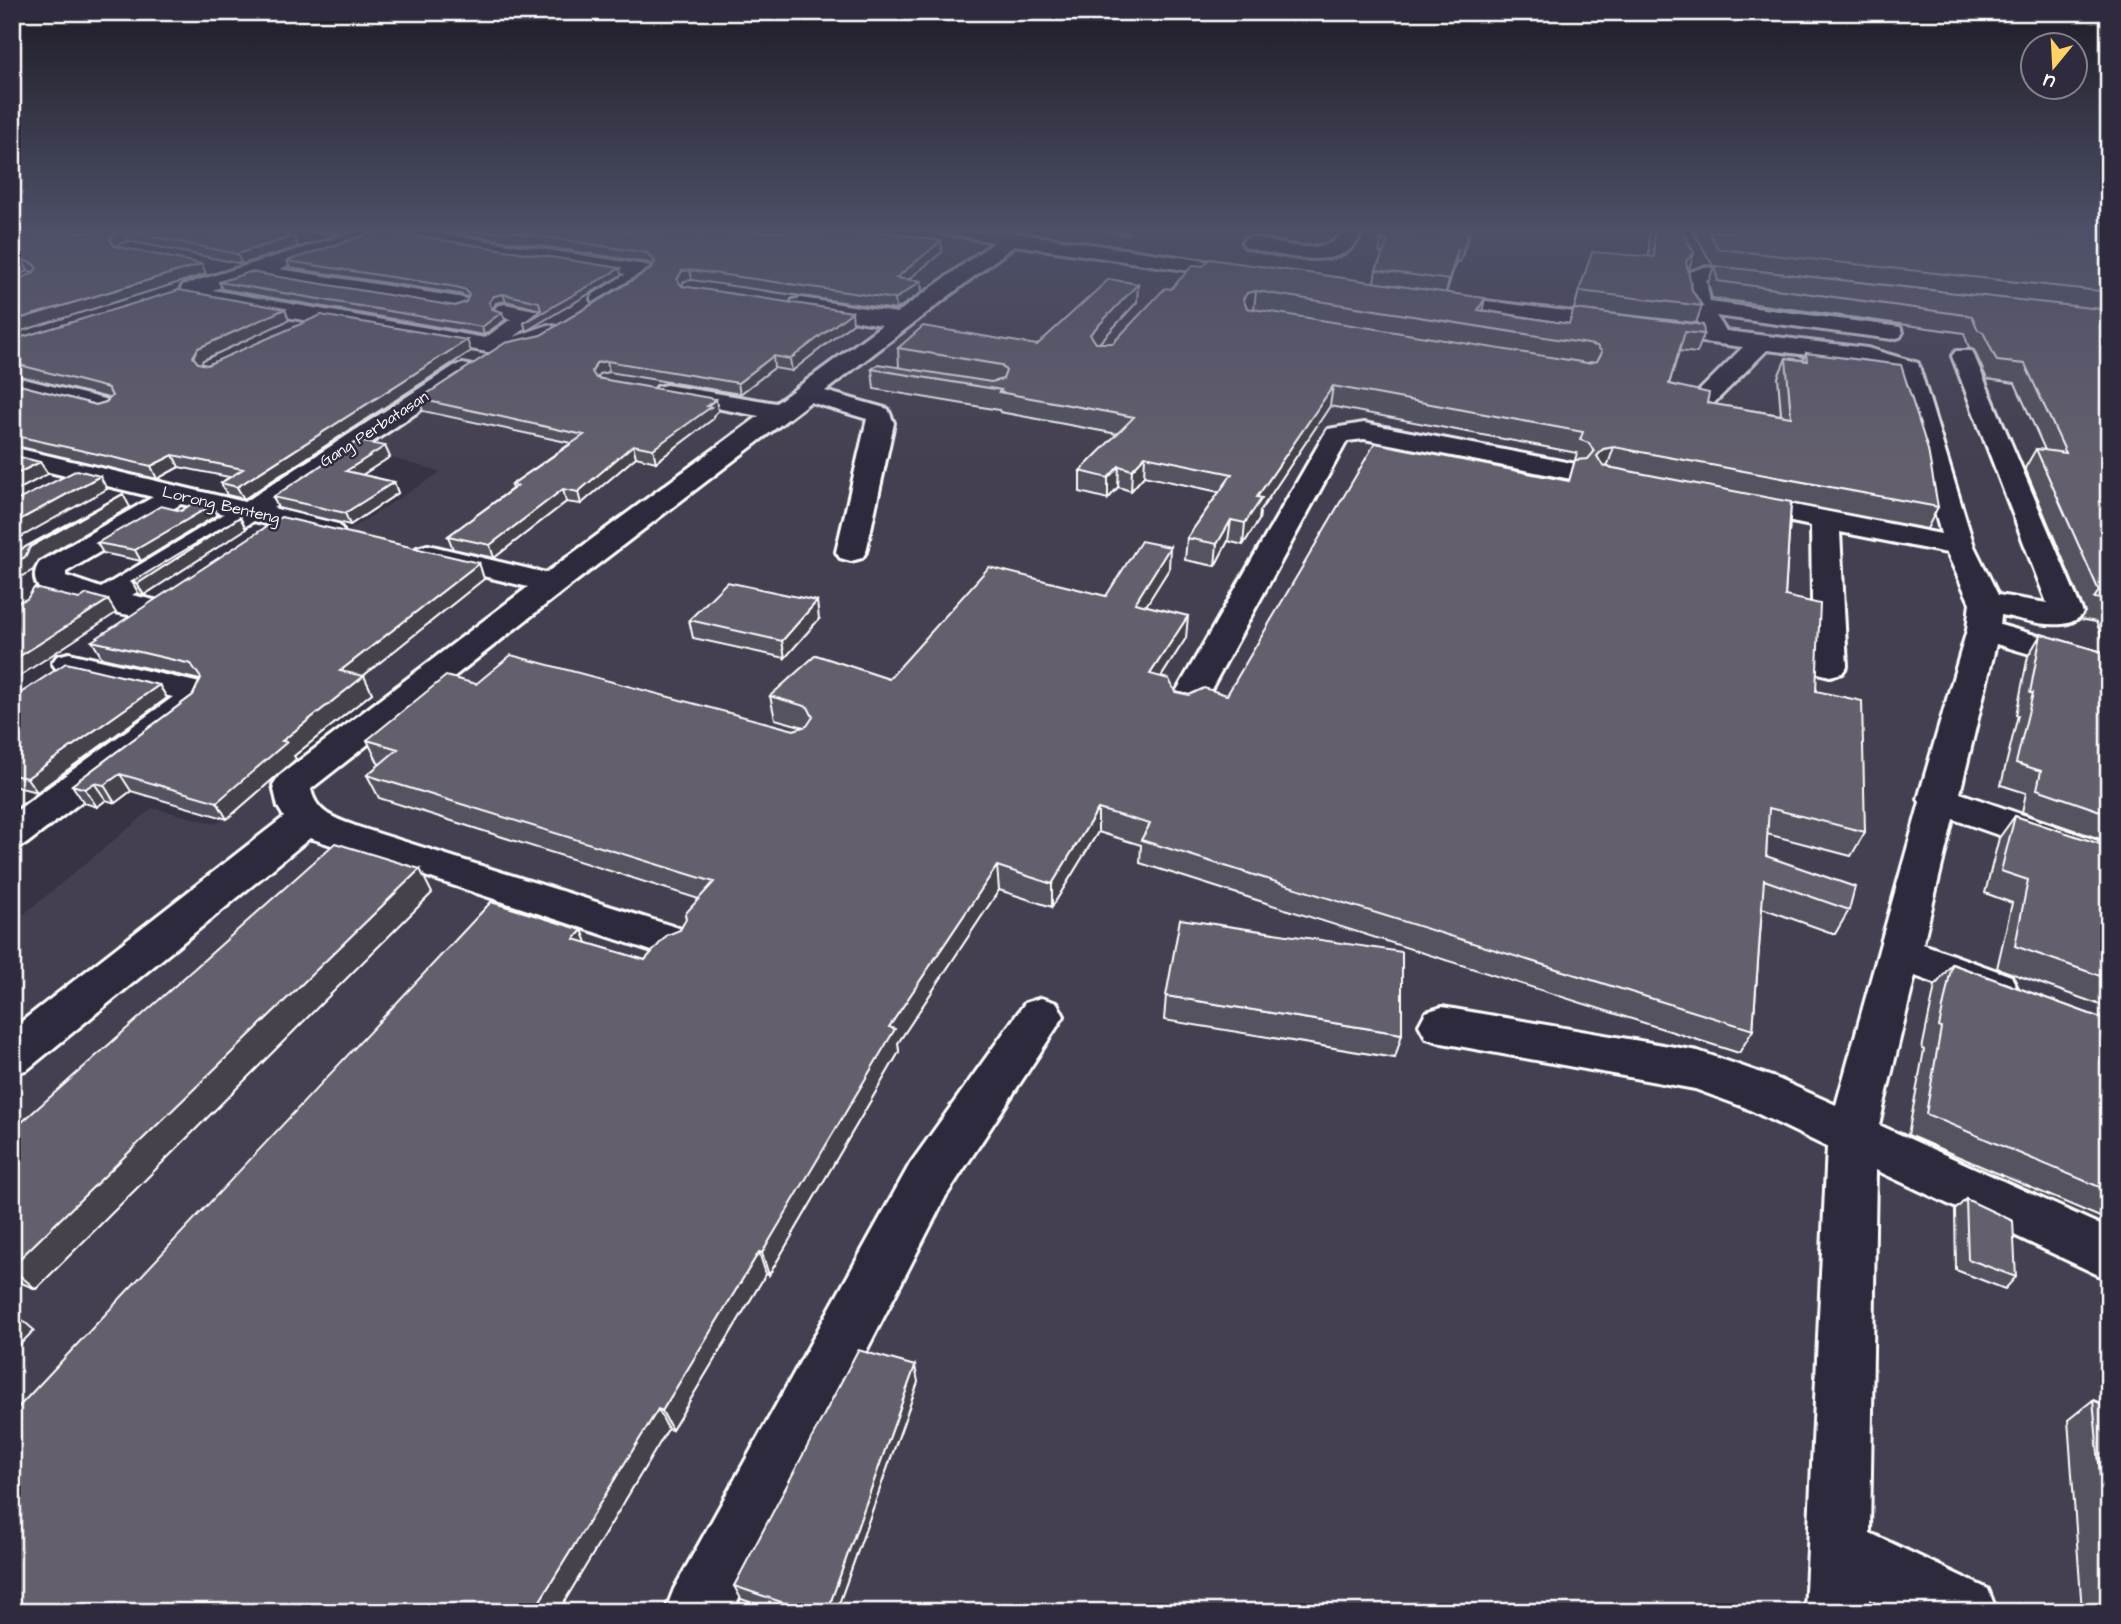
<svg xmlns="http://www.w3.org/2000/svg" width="2121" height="1624" viewBox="0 0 2121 1624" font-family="'Architects Daughter',sans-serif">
<rect width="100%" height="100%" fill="#373345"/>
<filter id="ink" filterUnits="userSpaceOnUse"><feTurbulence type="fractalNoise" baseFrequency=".0143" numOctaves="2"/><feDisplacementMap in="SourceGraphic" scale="14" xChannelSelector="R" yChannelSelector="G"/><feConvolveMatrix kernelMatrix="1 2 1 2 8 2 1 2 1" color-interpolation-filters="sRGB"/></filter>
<g filter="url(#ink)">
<path fill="#444051" d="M652,232H2109V1612H12V924L153,808L216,824L378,698L166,646L441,472L364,450L410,415L545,342L684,259Z"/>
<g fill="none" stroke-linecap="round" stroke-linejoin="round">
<defs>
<path id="minor" d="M354,232H430L645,265L652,267L655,271L610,304H594L591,299L594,294L626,274L382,235L279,269L458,297L466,299L469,304L466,309L458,311L254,277L212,290L485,338L511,319L497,316L494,311L497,306L505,304L539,311L542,316L514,337L548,325L556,327L559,332C547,349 518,351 499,354L206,303L198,301L196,295H183L180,290L183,285Z
M957,232H1009L1246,267L1253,269L1256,273L1253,277L1246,279L1015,245L825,391L888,409L894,423L866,552L862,558L851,561L840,558L836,552L867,419L810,402L563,591L311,789C316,814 337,819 358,827L685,930L691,941L685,952L670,957L310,838L28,1069L12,1075V1029L284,817L278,807L273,785L279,776L528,587L417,560L413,554L417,548L428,545L546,573L759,416L657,397L654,392L657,387L666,385L776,403L882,325L793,310L790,305L793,300L801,298L897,313L994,242L960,236Z
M1343,232H1363C1359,238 1355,246 1349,250C1325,268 1272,254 1245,247L1242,243L1245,239L1252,237C1278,242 1325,259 1343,232Z
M1704,267L1765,273L1772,275L1776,279L1772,283L1765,285L1706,280L1710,302L1900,327L1903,332L1900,337L1892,339L1716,316L1726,331L1867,348L1918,363L1974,546L1998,595L2047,603L1952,356L1956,351H1972L2083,613C2068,635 2023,619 2001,615L2000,625L2109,656V677L1996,644L1960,793L2109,845V874L1953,819L1923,944L2011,976L2017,988L2011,1000L1995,1005L1915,976L1879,1125L2109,1229V1280L1876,1170L1870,1533L1988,1589L1997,1612H1896L1869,1599V1612H1805L1827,1147L1744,1107L1695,1089L1442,1043L1426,1038L1419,1025L1426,1012L1442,1007L1698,1051L1778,1079L1836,1105L1920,802L1918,799L1967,630L1970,603L1947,553L1840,532L1847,666L1842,673L1830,676L1818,673L1813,666L1811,526L1728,509L1724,503L1728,497L1738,494L1941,534L1898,372L1864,362L1767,350L1710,407L1701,410L1692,407L1688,402L1743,347L1430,308L1422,306L1419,301L1422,296L1430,294L1701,328L1689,307L1683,277L1687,273Z
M463,364L472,366L475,371L472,376L273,508L338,524L343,530L338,536L328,539L254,521L132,595L163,602L168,609L163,616C133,623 70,598 39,588C33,579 34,570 40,562L153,497L12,463V447L245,502L454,366ZM181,504L224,514L101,588L66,576V572Z
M12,376L112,401L116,406L112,411L103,414L12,390Z
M1364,423L1571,463L1581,465L1585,471L1581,477L1571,479L1364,439L1347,441L1203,704L1198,712L1186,715L1174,712L1169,704L1324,435L1328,429Z
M69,653L200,683L208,694L201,710L26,844L12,848V814L173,697L57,670L52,663L57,656Z
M1041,998L1057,1003L1064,1016L946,1196L732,1612H665L674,1589L910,1164L1025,1003Z"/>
</defs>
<use href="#minor" stroke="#fff" stroke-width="6"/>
<use href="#minor" fill="#2f2a3d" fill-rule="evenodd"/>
</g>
<path fill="#55525e" stroke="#fff" stroke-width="2" d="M30,232H269L298,247L242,264L129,241L120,243L118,247L206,274H32L34,272L28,271L12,277V238Z
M312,232H345L333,236Z
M450,232H882L941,241L942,252L908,279L921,281L922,292L896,310L692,280L684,281L682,286L853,323L792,371L774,368L740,394L609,372L599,374L598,378L718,411L713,416V419L656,462L636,457L581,504L566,502L494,558L453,549L448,536L512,489L511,485L571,443L423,411L419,399L541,335L652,267L649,263Z
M925,232H959V238Z
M1108,232H1131L1128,235Z
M1470,232L1460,262H1456L1446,293L1482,310L1569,324L1574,309L1704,334L1697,353L1679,351L1669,384L1707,403L1781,415L1778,377L1786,358L1803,360L1806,353L1938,507L1927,529L1791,503L1785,596L1865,832L1851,856L1767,834L1766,856L1849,910L1835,934L1762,908L1753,1030L1739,1053L1140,863L1141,845L1098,832L1052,907L999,890L898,1043L899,1052L769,1275L766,1274L672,1430L668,1429L558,1612L582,930L587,943L645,960L680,930L699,899L379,798L367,775L380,764L378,763L367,740L476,684L794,730L804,727L775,719L770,696L889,679L1106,596L1169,569L1146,605L1186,638L1161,677L1175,692L1189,695H1227L1569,481L1577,453L1330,406L1260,511L1259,520L1243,545L1228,541L1215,566L1185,560L1187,538L1219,492L1144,476L1131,491L1118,487L1108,499L1080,492V471L1117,434L1000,412L999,410L874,389L872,369L899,367L898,348L1037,345L1137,302L1099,343H1113L1171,289L1374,282L1376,270L1383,253H1379L1381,240Z
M1649,232H1683L1694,253L1688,270L1692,290L1702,306L1696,323L1574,309L1579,291L1649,256Z
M1692,232H2109V653L2096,622L2080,619L2085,612L2025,468L2036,449L2045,450L2015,383L1987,379L1974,350L1969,348L1964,333L1712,298L1708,283L1714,266L1941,291L1713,266L1698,239Z
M287,261L621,275L526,331L524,323L541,310L506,301L496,303L492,309L505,320L484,335L222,289L219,282L455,306L466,302L468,297L459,294L290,268Z
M289,320L203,360L201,364L207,365L471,351L244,499L227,495L221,483L229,477L179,467L157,479L12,445V383L96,405L106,402L109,398L12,374V340Z
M390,457L362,475L394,482L398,493L350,525L278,508L273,497Z
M212,505L217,515L141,561L103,553L97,543L181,511Z
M246,529L144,595L139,594L132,582Z
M479,563L484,579L363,676L372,693L294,756L296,759L227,819L131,791L115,803L106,800L97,807L84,803L72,785L193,695L200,680L102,658L92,641Z
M819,619L785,658L693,638L689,620Z
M2041,634L2109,654V832L2103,840L2022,812L2026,793L2001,785L2018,715H2016L2028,656Z
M159,685L167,698L37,792L12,786V697Z
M2015,816L2109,847V1008L1997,968L2012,903L1985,893L1999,838Z
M432,893L36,1289L12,1279V1131Z
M1952,964L2109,1021V1221L1908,1135L1924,1050L1922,1049L1935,986Z
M1166,996L1402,1034L1395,1058L1164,1020Z
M1966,1199L2016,1277L2005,1289L1956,1270L1955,1210Z
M918,1382L836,1612H779L741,1599L734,1586Z
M2093,1400L2109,1407V1612H2085L2082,1611L2068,1420Z"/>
<path fill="#45424c" stroke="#fff" stroke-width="2" d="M119,232H124L129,241L120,243L115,250L110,240L115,233Z
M331,232H345L333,236Z
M1469,232H1470L1460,262L1463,250Z
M294,236L298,247L242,264L237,254Z
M941,241L942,252L897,289L896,278Z
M1458,249L1456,262L1446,293L1449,280Z
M1694,253L1689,269L1680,278L1686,261Z
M22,260L28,271L12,277V264Z
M202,264L206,274L12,334V321Z
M620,268L621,275L526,331L524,323Z
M690,270L692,280L684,281L679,290L677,280L682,271Z
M921,281L922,292L896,310L895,299Z
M1138,284L1137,302L1090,353V334Z
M1256,291L1254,309L1241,318L1243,299L1247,293Z
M503,294L506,301L496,303L492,310L489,302L494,296Z
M1485,298L1481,317L1478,310Z
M285,309L289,320L203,360L199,368L193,357L198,348Z
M502,312L505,320L484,335L482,327Z
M852,312L853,323L792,371L790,359Z
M467,340L471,351L244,499L237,487Z
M773,356L774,368L740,394L738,383Z
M607,361L609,372L599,374L595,383L592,372L596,363Z
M1333,386L1330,406L1260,511L1259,520L1243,545L1245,523L1257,497Z
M716,399L718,411L713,416V419L656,462L653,449Z
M633,445L636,457L581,504L578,492Z
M385,446L390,457L351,482L346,471Z
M1614,447L1607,467L1596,469L1597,456L1603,449Z
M173,455L179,467L157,479L151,466Z
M1145,456L1144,476L1131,491L1132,470Z
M40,462L48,474L12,493V476Z
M1119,466L1118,487L1108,499V478Z
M100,476L107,489L12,542V524Z
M394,482L398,493L350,525L345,513Z
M563,489L566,502L494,558L490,545Z
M123,494L130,507L39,560L33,570L12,582V564L30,547Z
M212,505L217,515L141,561L135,550Z
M240,517L246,529L144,595L137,584Z
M1231,520L1228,541L1215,566L1217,544Z
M1170,547L1169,569L1134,625L1135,603Z
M479,563L484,579L348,688L340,671Z
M108,600L116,613L12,681V661Z
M817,601L819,619L785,658L782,641Z
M1188,616L1186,638L1148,697L1150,674Z
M364,676L372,693L294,756L296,759L227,819L217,802L282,741Z
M159,685L167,698L37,792L27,778Z
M120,774L131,791L115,803L104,785Z
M94,783L106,800L97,807L85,789Z
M1098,809V832L1052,907V884Z
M997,866L999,890L898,1043L899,1052L769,1275L762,1253L889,1027Z
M420,869L432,893L36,1289L12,1269V1266Z
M582,930L591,953L574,939Z
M759,1252L766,1274L672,1430L662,1411Z
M21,1319L34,1330L12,1353V1328Z
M915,1366L918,1382L836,1612H827Z
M658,1409L668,1429L558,1612H533Z"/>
<path fill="#635f6d" stroke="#fff" stroke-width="2" fill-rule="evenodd" d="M30,232H119L115,233L110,240L115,246L202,264L12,321V281L32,274L37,268L32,263L22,260L12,264V238Z
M129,232H269L294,236L237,254Z
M374,232H391L620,268L524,323L541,310L539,302L503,294L494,296L489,302L492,309L502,312L482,327L219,282L250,272L455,306L466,302L469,295L466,290L456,287L287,261Z
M513,232H882L941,241L896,278L921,281L895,299L690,270L682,271L677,280L682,286L852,312L790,359L773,356L738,383L607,361L596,363L592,372L596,378L716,399L707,406L711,407L653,449L633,445L578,492L563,489L490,545L448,536L517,486L511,485L584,435L419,399L505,343L541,335L651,269L655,262L647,253Z
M1385,232H1469L1463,250L1458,249L1449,280L1376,270L1388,241L1381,240Z
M1654,232H1683L1694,253L1686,261L1692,290L1702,306L1579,291L1592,252L1654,257Z
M1709,232H2109V292L1718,249Z
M1209,259L1485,298L1478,310L1569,324L1574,309L1703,325L1704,334L1685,332L1669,384L1709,393L1707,403L1791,417L1786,358L1807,361L1806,353L1901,365L1928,450L1938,507L1614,447L1603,449L1597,456L1603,466L1791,502L1785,596L1820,604L1816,691L1862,701L1865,832L1769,808L1766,856L1855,887L1849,910L1764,880L1753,1030L1141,840L1150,824L1098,809L1052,884L997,866L889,1027L895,1029L762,1253L759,1252L662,1411L658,1409L533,1612H12V1414L491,902L582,930L574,939L645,960L667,935L680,930L686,919L685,914L714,882L367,775L398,749L367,740L446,676L476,684L511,655L794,730L807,726L813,717L808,707L770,696L816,655L889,679L989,567L1106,596L1141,541L1170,547L1135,603L1188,616L1150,674L1169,679L1175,692L1189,695L1204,688L1227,695L1375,443L1569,481L1575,460L1588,459L1594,452L1589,443L1580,440L1583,432L1333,386L1257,497L1262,498L1245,523L1231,520L1217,544L1187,538L1232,474L1145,456L1132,470L1119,466L1108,478L1080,471L1134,417L999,392L1001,390L872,369L878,364L991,382L1003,379L1006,371L1001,365L898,348L923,326L1037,345L1109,279L1138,284L1090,334L1096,343H1113L1165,288L1171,289L1193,265L1203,266ZM1256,291L1588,344L1597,346L1602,352L1597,361L1587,363L1247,308L1243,299L1247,293Z
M1714,266L2109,310V600L2094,598L2099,591L2036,449L2066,453L2025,364L1997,361L1983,332L1978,330L1972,316L1718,281Z
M179,290L285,309L198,348L193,357L198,363L207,365L321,315L467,340L237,487L221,483L243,469L173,455L151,466L12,435V383L96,405L106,402L112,396L108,388L12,363V340Z
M358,441L385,446L346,471L394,482L345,513L273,497Z
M12,455L40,462L12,476Z
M77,470L100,476L12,524V503Z
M123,494L30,547L25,557L12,564V553L16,552Z
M196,501L212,505L135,550L97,543L161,506L181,511Z
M240,517L137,584L132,582Z
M281,517L479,563L340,671L364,676L282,741L287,742L217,802L120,774L104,785L94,783L85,789L72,785L193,695L201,678L191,664L92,641Z
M727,582L817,601L782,641L689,620Z
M34,588L79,599L87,594L108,600L12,661V604L27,599Z
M2041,634L2109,654V814L2037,789L2041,771L2016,763L2033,693H2030Z
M66,663L159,685L27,778L12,775V697L16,696Z
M2015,816L2109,847V979L2015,946L2028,880L2001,871Z
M335,843L420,869L12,1266V1131Z
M1180,919L1402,952V1034L1166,996Z
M1952,964L2109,1021V1191L1926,1114L1941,1028L1939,1027Z
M1966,1199L2013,1221L2016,1277L1968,1259Z
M12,1316L21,1319L12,1328Z
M858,1350L915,1366L827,1612H811L734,1586Z
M2093,1400L2109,1407V1570Z"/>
</g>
<linearGradient id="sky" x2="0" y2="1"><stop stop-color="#1e1c26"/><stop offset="0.5" stop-color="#4d5068"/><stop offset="1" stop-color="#4d5068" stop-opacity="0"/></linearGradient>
<rect width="2121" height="460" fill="url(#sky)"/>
<g text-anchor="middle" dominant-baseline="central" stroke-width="5" stroke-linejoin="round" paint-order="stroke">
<g font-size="16" fill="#fff" stroke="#2f2a3d">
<text transform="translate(374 429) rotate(-33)">Gang Perbatasan</text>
<text transform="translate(221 505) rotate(13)">Lorong Benteng</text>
</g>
</g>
<rect width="2121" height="1624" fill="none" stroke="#2f2a3d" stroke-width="42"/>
<rect x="21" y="21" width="2079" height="1582" fill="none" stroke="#fff" stroke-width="2.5" filter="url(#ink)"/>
<g transform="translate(2054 66) rotate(198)"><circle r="33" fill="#2f2a3d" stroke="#827f8b" stroke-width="2"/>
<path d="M0-5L12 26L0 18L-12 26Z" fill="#ffd166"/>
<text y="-10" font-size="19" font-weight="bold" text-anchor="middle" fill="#ffffff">U</text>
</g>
</svg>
